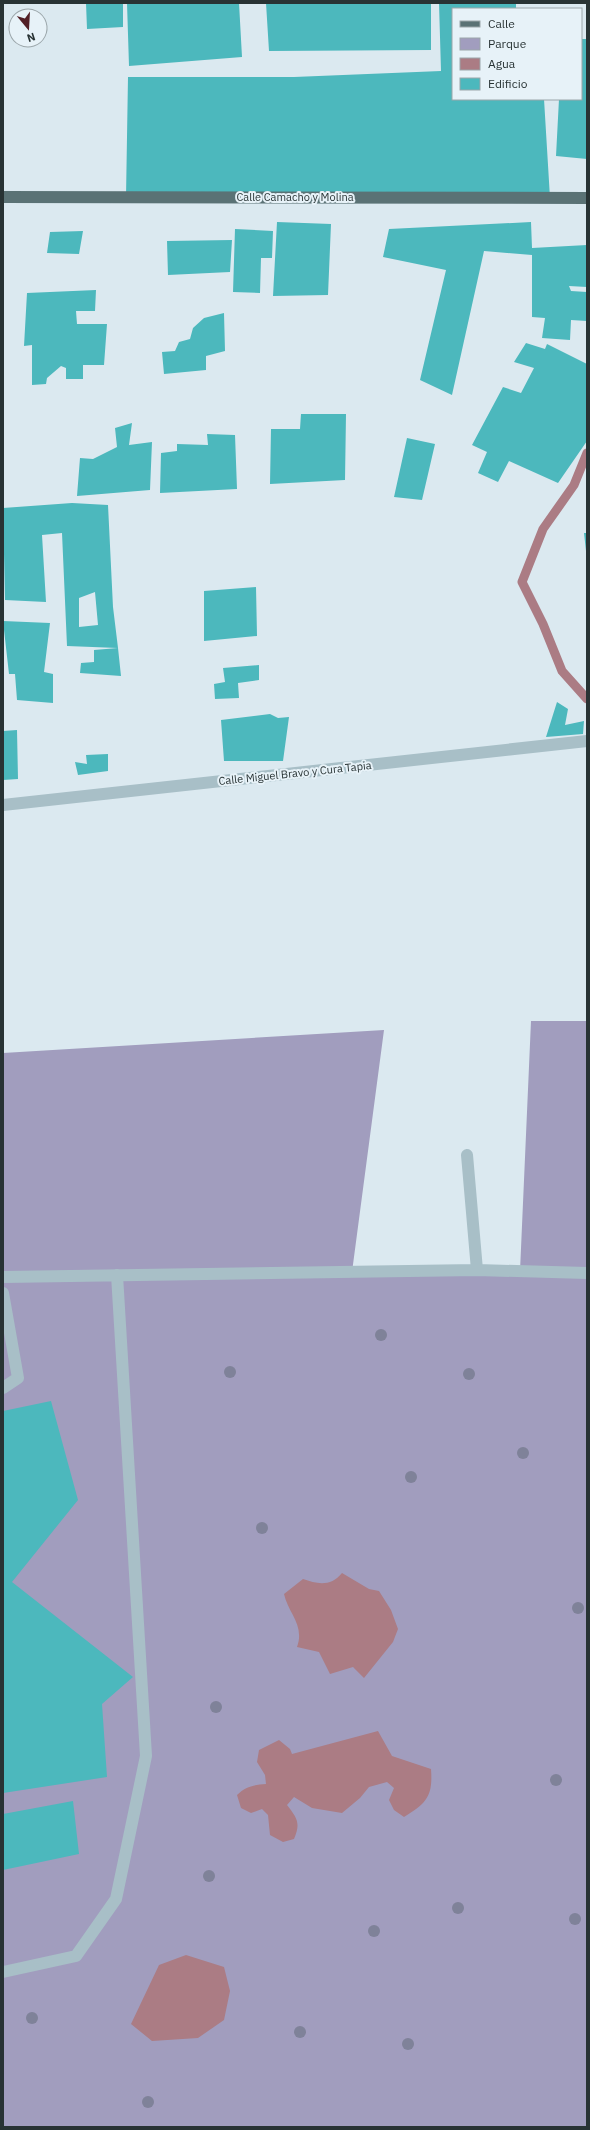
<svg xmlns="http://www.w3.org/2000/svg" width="590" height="2130" viewBox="0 0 590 2130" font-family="'IBM Plex Sans',sans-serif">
<rect width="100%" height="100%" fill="#dbe9f0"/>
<path fill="#a19dbe" d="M531,1021H587V2127H3V1053L384,1030L352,1272L520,1271Z"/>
<path fill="#ab7c84" d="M342,1573L369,1589L379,1591L391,1610L398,1629L393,1642L364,1678L353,1667L330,1674L319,1652L297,1647C305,1625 288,1613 284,1594L303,1579C317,1584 331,1587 342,1573Z
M378,1731L392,1756L431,1769C433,1796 427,1803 404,1817L394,1810L389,1800L394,1788L387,1782L369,1787L360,1798L342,1813L312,1808L294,1797L287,1805C297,1818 301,1823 294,1839L283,1842L270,1835L268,1815L262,1809L251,1813L241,1808L237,1795C246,1786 254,1785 266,1784L265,1775L257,1762L259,1750L279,1740L290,1749L292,1754Z
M186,1955L224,1967L230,1991L224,2020L198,2038L152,2041L131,2024L159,1965Z"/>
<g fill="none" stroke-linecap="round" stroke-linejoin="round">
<path stroke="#ab7c84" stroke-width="9" d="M587,453L574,485L543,529L522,582L543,624L562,671L587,699"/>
</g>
<path fill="#4cb8bd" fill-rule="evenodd" d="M86,3H123V27L87,29Z
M127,3H239L242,57L129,66Z
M266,3H431V50L269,51Z
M439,3H516V9H453V99H544L550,198L126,197L128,77H294L441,71Z
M581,39H587V159L556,156L559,99H581Z
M277,222L331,224L328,295L273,296Z
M531,222L532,248L587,245V287L569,286L571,291L587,292V321L571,320L570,340L542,338L545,318L532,317V255L484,251L452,395L420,380L446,270L383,257L389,229Z
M235,229L273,231L272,258H261L260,293L233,292Z
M83,231L79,254L47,253L50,232Z
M232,240L230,272L168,275L167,241Z
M96,290L95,311H76L77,324H107L104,365H83V379H66V368L61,366L47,378L46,384L32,385V345L24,346L27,293Z
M224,313L225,351L206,356V370L164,374L162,352L175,351L179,342L190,339L193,328L204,318Z
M526,343L545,349L547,344L587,364V441L558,483L509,461L498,482L478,473L487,452L472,445L503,387L521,393L534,368L514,362Z
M301,414H346L345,480L270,484L271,429H300Z
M132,423L129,445L152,442L150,490L77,496L80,458L93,459L117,447L115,428Z
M207,434L235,435L237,489L160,493L161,453L177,451V444L208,445Z
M407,438L435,444L422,500L394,497Z
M72,503L108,505L113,607L118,648L67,646L62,533L42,535L46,602L5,600L3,508ZM95,592L98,625L79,627V598Z
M584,533H587V551H586Z
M256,587L257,636L204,641V591Z
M3,621L50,623L44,672L53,674V703L17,700L15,674H9Z
M118,648L121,676L80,673L81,663L94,662V650Z
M259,665V680L238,683L239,698L215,699L214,684L225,682L223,668Z
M557,702L568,709L565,725L584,721L583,734L546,737Z
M270,714L278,718L289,717L283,761H224L221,720Z
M17,730L18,779L3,780V731Z
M108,754V771L78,775L75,762L87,764L86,755Z
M51,1401L78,1500L12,1582L133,1677L102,1704L107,1777L3,1793V1411Z
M73,1801L79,1854L3,1870V1814Z"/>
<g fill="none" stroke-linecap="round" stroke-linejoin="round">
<path stroke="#a8bfc7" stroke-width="12" d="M3,805L587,741
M467,1155L477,1270
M3,1277L477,1270L587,1273
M3,1293L18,1378L3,1388
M3,1972L76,1956L116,1899L146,1756L117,1275"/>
<path stroke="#5a7275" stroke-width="12" d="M3,197L587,198"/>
</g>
<g fill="#7f8299">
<circle cx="381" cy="1335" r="6"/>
<circle cx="230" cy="1372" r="6"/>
<circle cx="469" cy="1374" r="6"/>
<circle cx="523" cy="1453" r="6"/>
<circle cx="411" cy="1477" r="6"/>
<circle cx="262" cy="1528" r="6"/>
<circle cx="578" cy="1608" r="6"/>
<circle cx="216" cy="1707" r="6"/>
<circle cx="556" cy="1780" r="6"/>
<circle cx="209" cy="1876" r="6"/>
<circle cx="458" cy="1908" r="6"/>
<circle cx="575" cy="1919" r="6"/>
<circle cx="374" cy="1931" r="6"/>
<circle cx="32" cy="2018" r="6"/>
<circle cx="300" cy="2032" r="6"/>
<circle cx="408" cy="2044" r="6"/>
<circle cx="148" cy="2102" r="6"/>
</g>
<g text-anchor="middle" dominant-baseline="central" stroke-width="4" stroke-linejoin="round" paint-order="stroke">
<g font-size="11" fill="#283334" stroke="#e7f2f8">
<text x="295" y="197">Calle Camacho y Molina</text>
<text transform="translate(295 773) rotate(-6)">Calle Miguel Bravo y Cura Tapia</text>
</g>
</g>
<rect width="590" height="2130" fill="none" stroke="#283334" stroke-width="8"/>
<rect x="452" y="8" width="130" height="92" fill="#e7f2f8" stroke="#9ba6aa"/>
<rect x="460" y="21" width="20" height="6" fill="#5a7275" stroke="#9ba6aa"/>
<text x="488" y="28" font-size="12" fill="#283334">Calle</text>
<rect x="460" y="38" width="20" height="12" fill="#a19dbe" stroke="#9ba6aa"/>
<text x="488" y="48" font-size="12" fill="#283334">Parque</text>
<rect x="460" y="58" width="20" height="12" fill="#ab7c84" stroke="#9ba6aa"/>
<text x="488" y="68" font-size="12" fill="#283334">Agua</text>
<rect x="460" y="78" width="20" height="12" fill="#4cb8bd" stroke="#9ba6aa"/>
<text x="488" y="88" font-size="12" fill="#283334">Edificio</text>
<g transform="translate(28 28) rotate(162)"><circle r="19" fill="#e7f2f8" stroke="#9ba6aa"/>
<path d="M0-3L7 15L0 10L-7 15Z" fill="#532027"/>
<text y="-6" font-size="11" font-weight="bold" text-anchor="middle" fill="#283334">N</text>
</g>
</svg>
